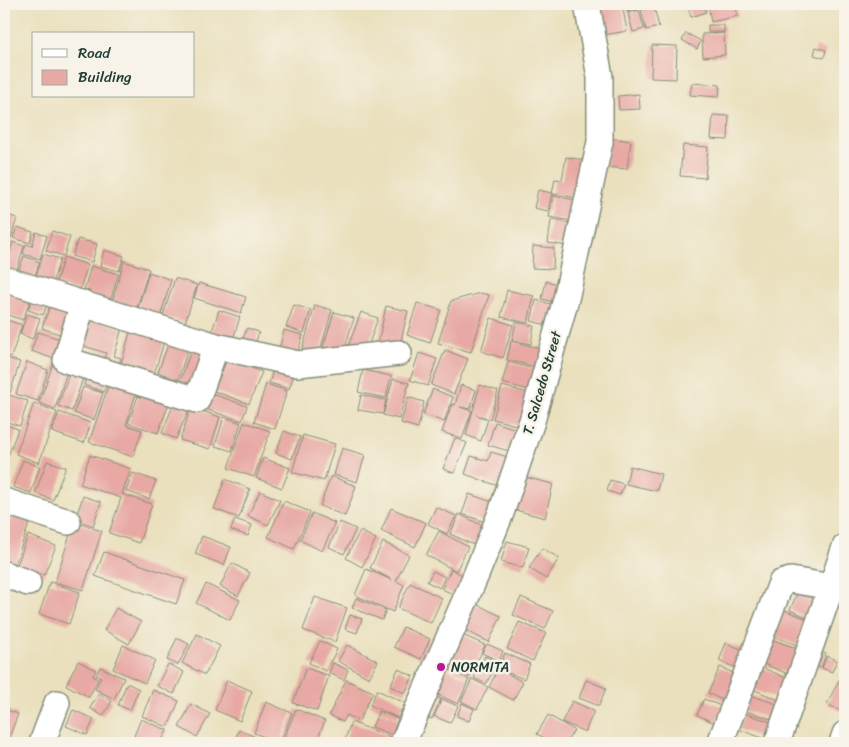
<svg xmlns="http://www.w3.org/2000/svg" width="849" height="747" viewBox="0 0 849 747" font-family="Sriracha,sans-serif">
<rect width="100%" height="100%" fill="#f7f3e8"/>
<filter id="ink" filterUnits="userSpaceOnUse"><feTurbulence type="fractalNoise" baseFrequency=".02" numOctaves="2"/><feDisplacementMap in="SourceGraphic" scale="10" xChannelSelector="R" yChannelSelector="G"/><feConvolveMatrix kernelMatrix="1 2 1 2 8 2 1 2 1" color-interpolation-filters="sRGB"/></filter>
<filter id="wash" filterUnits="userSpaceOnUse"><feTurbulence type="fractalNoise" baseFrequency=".0096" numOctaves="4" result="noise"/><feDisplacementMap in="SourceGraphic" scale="20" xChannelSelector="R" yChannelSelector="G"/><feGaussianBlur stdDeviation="1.12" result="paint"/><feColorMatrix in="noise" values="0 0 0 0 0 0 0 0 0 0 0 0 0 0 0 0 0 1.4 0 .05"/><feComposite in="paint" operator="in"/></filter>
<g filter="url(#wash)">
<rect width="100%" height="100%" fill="#eae0bd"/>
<g id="blocks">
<path fill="#e8a9a4" d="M600,4H622L627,31L604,35Z
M629,4H636L637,10L627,12L625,5Z
M687,4H703L706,12L691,17Z
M708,4H735L738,16L711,22Z
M654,7L659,27L646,30L641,10Z
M639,10L644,29L633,32L628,13Z
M708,25H724V32H708Z
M686,33L701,41L697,49L682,40Z
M724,33L725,55L703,57L702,34Z
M652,45L677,46L676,79L651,78Z
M816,47L826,50L824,58L814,55Z
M692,83L720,85L719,97L690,95Z
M639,94L640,109L619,110L618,96Z
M713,115L729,116L728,140L711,139Z
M610,138L631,141L627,169L606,167Z
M683,145L708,147L705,178L680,176Z
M566,157L589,161L583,199L552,194L555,179L562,180Z
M538,190L552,193L548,211L534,208Z
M553,196L581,201L578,222L549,217Z
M4,214L17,218L11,238L4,236Z
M551,220L571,223L568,246L548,243Z
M17,227L33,232L30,243L13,238Z
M52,231L70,237L64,256L46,251Z
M36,232L47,236L40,259L23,254L26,244L32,246Z
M4,239L11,241L4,263Z
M78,239L97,244L92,262L72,256Z
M13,242L24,246L16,273L5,270Z
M533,246L554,248L553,269L532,268Z
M104,250L124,256L119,271L100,266Z
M43,254L60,259L52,285L35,280Z
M24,256L40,262L33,280L17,274Z
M64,257L88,265L79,292L55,284Z
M124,261L149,269L137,308L112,301Z
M91,266L118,274L110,302L83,293Z
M149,272L171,280L160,318L137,311Z
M175,278L197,285L185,323L163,316Z
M546,281L561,285L557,303L542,299Z
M199,283L246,297L241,313L194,298Z
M507,290L534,296L528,323L501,317Z
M4,291L32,295L23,320L4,314Z
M480,293L489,295L471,352L438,343L451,301Z
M33,294L49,299L43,315L28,310Z
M52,300L81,310L71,338L42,328Z
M536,300L555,305L550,326L531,321Z
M417,303L441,310L430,343L407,335Z
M294,305L311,310L304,333L286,327Z
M315,305L332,310L319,355L302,350Z
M386,306L408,311L398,353L377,348Z
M219,310L240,317L232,343L210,337Z
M334,312L354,318L342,357L322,351Z
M361,312L378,318L365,355L344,357Z
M27,314L40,318L33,339L20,334Z
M491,318L513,325L503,358L481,351Z
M4,319L22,325L11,357L4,355Z
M92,319L122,328L114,356L121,358L117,370L102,365L106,353L84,346Z
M516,322L534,326L531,344L512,340Z
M247,328L259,332L253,351L240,346Z
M131,329L165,339L154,374L121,364Z
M284,330L303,335L296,359L278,354Z
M38,332L70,342L63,362L31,351Z
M511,341L544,349L540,368L507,360Z
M169,342L188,349L178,380L158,372Z
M193,345L211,351L195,396L177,389Z
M445,350L468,359L454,394L431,385Z
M419,353L437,359L428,386L410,380Z
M4,357L20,362L10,393L4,391Z
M227,359L262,372L249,404L214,391Z
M54,361L69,366L55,409L39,403Z
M27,362L48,370L38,401L16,394Z
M508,362L538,370L533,391L502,383Z
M275,364L295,371L289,389L269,383Z
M89,367L109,375L104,392L84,385Z
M363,370L391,376L386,398L358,392Z
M70,371L84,375L72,411L58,406Z
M112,375L139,384L126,425L142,430L133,457L89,442Z
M393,379L409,383L399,419L383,415Z
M266,384L287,391L275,429L254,422Z
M461,385L476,390L470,409L460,407L472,411L462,439L442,432L452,404L455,405Z
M480,385L498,391L490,419L476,415L488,419L481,441L466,435Z
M502,386L532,394L523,427L493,419Z
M83,387L103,393L94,420L74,413Z
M433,389L453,397L444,422L423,414Z
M140,391L170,401L158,433L128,423Z
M210,393L247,406L242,421L205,409Z
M6,394L28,401L20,426L4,421V401Z
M361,395L386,400L383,414L358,410Z
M408,397L424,402L418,428L401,423Z
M34,403L57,412L39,463L16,454Z
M174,403L189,409L176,439L162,433Z
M191,407L220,417L210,449L180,440Z
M59,412L91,423L84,443L52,432Z
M224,417L241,423L232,451L215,446Z
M244,422L270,431L254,477L228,468Z
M495,422L516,429L509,451L488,445Z
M4,424L18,429L7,459L4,458Z
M284,431L300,437L292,459L276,453Z
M303,435L335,444L324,481L292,472Z
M455,438L467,443L454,473L443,469Z
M342,448L365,455L357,482L334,475Z
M491,452L511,458L501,487L465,474L471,456L488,461Z
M90,455L131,469L122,494L152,504L139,543L109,533L121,498L80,484Z
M263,458L290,468L282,488L256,478Z
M23,460L40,467L31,493L13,487Z
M47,461L66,467L53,500L35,493Z
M630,466L661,474L657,491L626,484Z
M133,473L156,481L149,499L126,491Z
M331,476L356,486L345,516L320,506Z
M520,476L553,484L545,518L512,509Z
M225,479L250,489L239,518L214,509Z
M610,480L624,484L620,495L607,491Z
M260,491L280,500L268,525L248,516Z
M469,494L495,503L488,523L462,514Z
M83,496L101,502L93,526L75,520Z
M284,501L310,512L294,549L268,537Z
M436,507L456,516L447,534L428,524Z
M391,508L426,523L415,547L381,531Z
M14,509L32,515L12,573L4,570V521L9,523Z
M312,513L335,523L322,551L300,540Z
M459,514L487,528L478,547L450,534Z
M235,519L252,525L248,536L231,530Z
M74,522L102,531L83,590L55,582Z
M340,522L356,529L344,554L329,547Z
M360,531L376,539L362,567L346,558Z
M439,531L468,547L456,571L426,555Z
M28,535L56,546L44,575L17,565Z
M202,536L231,547L224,565L195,554Z
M507,541L529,547L523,568L501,562Z
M383,542L409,555L396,581L404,585L393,612L355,595L366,569L392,580L370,568Z
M542,548L559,558L546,579L529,568Z
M104,552L185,580L176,604L95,576Z
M232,563L250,573L238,596L220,586Z
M451,569L464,576L455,595L442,589Z
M433,571L445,577L440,588L427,582Z
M50,582L80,592L69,624L39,614Z
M410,583L442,598L431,623L398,608Z
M206,584L240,600L230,620L196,603Z
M798,591L821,601L813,620L790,610Z
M315,597L347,608L335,642L303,630Z
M521,597L553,611L545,629L513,615Z
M356,598L386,610L382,620L352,608Z
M470,601L501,616L489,642L458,627Z
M116,608L141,622L129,644L104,630Z
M784,610L807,619L797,645L773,636Z
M350,615L362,619L357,633L345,629Z
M519,622L546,633L533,661L507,649Z
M403,627L430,639L421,659L394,647Z
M456,632L485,645L470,677L441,664Z
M197,634L220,646L205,675L182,663Z
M177,638L189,644L178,665L167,660Z
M774,640L798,649L788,674L764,664Z
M320,641L337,649L326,671L309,663Z
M726,643L751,653L743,671L719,661Z
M487,644L503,651L499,661L482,653Z
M123,645L155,660L145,683L113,669Z
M347,645L378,661L369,678L338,661Z
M817,651L826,654L821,668L812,664Z
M505,653L530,664L524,679L498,669Z
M485,656L498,663L486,684L474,678Z
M827,656L837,660L832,672L822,668Z
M78,661L96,670L93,676L98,679L89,697L66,685Z
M333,663L348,670L344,680L329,673Z
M168,664L184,672L174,694L157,686Z
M100,667L124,678L114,699L95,689L101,677L96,675Z
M443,667L469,679L458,704L432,692Z
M720,667L740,676L728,703L708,693Z
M761,667L791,680L782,701L752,689Z
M306,668L329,676L317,711L293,703Z
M398,669L413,676L405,693L390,686Z
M498,669L523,682L513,700L489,687Z
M472,679L488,687L477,709L461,701Z
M227,680L252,691L240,721L215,710Z
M346,680L373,692L359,721L347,715L343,722L329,715Z
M586,680L606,688L599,706L579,698Z
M839,680L845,683L844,713L827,704Z
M127,683L139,689L130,710L118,705Z
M153,690L179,701L168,727L142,716Z
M377,690L405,703L398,718L370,705Z
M99,693L112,701L103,716L90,708Z
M429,693L441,699L432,719L419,713Z
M750,695L777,704L771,719L745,711Z
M442,699L458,706L450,723L434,716Z
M704,699L723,707L715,723L697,715Z
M572,701L594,711L585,732L562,722Z
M266,702L292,713L280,743L254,733Z
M462,703L474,709L469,721L457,716Z
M191,704L210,714L197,737L179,727Z
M4,709L18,714L7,743H4Z
M296,709L325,721L316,743H282Z
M73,710L94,719L87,735L66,726Z
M379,711L398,719L392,735L372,727Z
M744,713L771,722L765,739L738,729Z
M548,715L574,730L566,743H554L537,734Z
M141,719L167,730L161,743H150L134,736Z
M351,722L391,737L389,743H344Z
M239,730L256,737L254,743H233Z"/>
</g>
</g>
<g filter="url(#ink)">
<use href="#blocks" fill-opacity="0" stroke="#848e78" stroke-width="1"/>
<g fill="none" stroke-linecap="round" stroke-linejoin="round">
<defs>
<path id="minor" d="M4,279L216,346L298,364L399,353
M83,303L66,360L197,400L216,346
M4,501L68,522
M4,574L28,583
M42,743L57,703
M403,743L476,575L501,513L532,421L566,299L600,142V77L587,4
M720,743L781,583L791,580L831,587
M777,743L845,547
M842,743L845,734"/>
</defs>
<use href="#minor" stroke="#848e78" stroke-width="28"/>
<use href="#minor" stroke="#fff" stroke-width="25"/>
</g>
</g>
<circle fill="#b5179e" stroke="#f7f3e8" stroke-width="2" cx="441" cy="667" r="5"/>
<g text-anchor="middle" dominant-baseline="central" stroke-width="5" stroke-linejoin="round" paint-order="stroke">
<g font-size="14" fill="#1f3d34" stroke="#f7f3e8">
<text transform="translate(542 383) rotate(-74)">T. Salcedo Street</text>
</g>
<g font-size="14" fill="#1f3d34" stroke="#f7f3e8" text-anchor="start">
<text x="451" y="667">NORMITA</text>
</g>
</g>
<rect width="849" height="747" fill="none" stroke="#f7f3e8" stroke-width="20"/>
<rect x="32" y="32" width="162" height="65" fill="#f7f3e8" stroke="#a1aaa0"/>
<rect x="42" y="49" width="25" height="8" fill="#ffffff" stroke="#a1aaa0"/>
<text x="78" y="58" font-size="15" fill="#1f3d34">Road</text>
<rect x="42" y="70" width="25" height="15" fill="#e8a9a4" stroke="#a1aaa0"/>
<text x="78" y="82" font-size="15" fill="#1f3d34">Building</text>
</svg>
